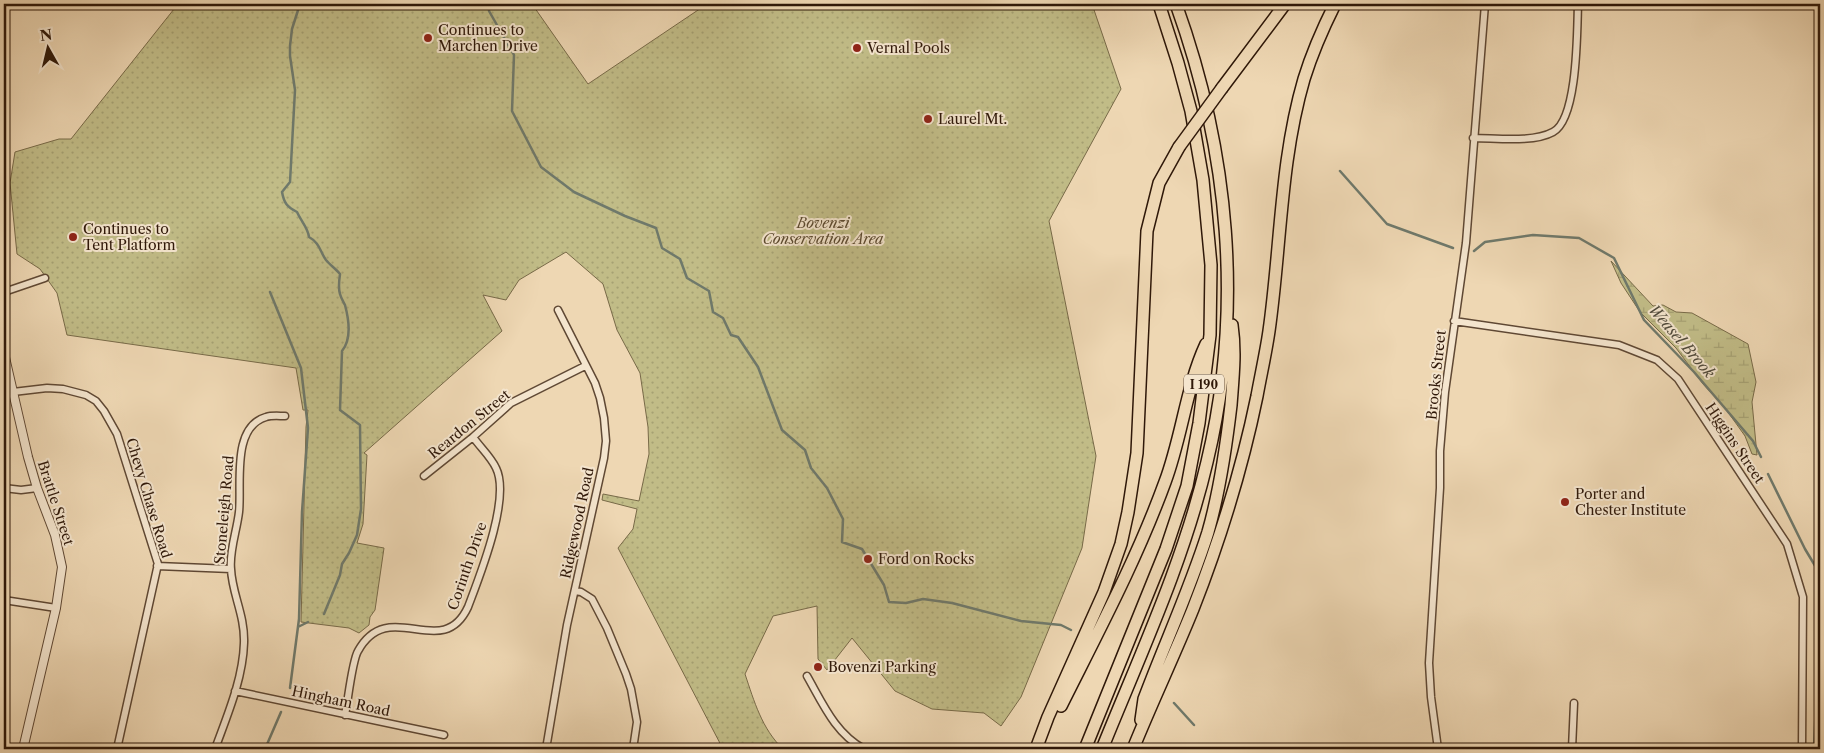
<svg xmlns="http://www.w3.org/2000/svg" width="1824" height="753" viewBox="0 0 1824 753" font-family="'Libre Caslon Text',serif">
<defs>
<pattern id="wetland-marsh" width="20" height="14" patternUnits="userSpaceOnUse" patternTransform="scale(1.25)"><rect width="20" height="14" fill="#c1bc87"/><path d="M1 5h8M5 5V1M11 12h8M15 12V8" fill="none" stroke="#a6a173"/></pattern>
<pattern id="park-dots" width="8" height="8" patternUnits="userSpaceOnUse" patternTransform="scale(1.25)"><rect width="8" height="8" fill="#c1bc87"/><path d="M2 2h.1M6 6h.1" fill="none" stroke="#a6a173" stroke-width="1.8" stroke-linecap="round"/></pattern>
</defs>
<rect width="100%" height="100%" fill="#eed7b3"/>
<filter id="stains"><feTurbulence type="fractalNoise" baseFrequency=".004" numOctaves="4"/><feColorMatrix values="0 0 0 0 .2 0 0 0 0 .09 0 0 0 0 .02 0 0 0 .5 -.17"/></filter>
<radialGradient id="worn" r=".72"><stop offset=".6" stop-color="#630" stop-opacity="0"/><stop offset="1" stop-color="#630" stop-opacity=".3"/></radialGradient>
<path fill="url(#wetland-marsh)" stroke="#786a48" d="M1611,261L1653,306L1663,305L1676,312L1692,313L1748,344L1756,382L1752,402L1757,455L1752,454L1745,436L1725,408L1703,384L1676,348L1640,312L1621,283Z"/>
<path fill="url(#park-dots)" stroke="#786a48" d="M178,4H532L588,84L707,4H1092L1121,89L1049,221L1096,456L1082,548L1021,697L1001,726L984,713L932,709L895,691L852,638L827,670L818,659L817,606L773,616L745,674C754,701 762,729 783,749H723L618,548L633,529L637,509L602,500L603,494L639,501L649,454L648,427L640,373L617,330L603,284L566,252L519,280L506,300L483,295L502,331L364,453L367,455L363,524L357,543L384,548L375,610L370,617L369,625L359,633L349,628L301,622L306,427L308,410H303L296,368L67,335L57,293L40,269L17,254L10,183L15,152L59,139H71Z"/>
<g fill="none" stroke-linecap="round" stroke-linejoin="round">
<path stroke="#6f796b" stroke-width="2.5" d="M300,4L292,29L290,46V56L295,90L290,182L282,192C284,203 287,207 297,212C301,221 308,228 309,237C320,243 320,252 326,260C330,265 336,269 340,274C339,281 338,288 340,294C341,298 343,301 345,305C349,320 352,339 342,351L340,410L360,425L361,509L357,535L349,553L342,564L340,575L324,614
M489,4V11L514,55L512,111L541,167L574,192L625,216L656,228L662,248L680,259L687,278L709,291L713,312L723,318L731,335L738,337L758,367L782,430L805,450L811,468L827,488L843,519L842,542L862,549L884,585L889,602L906,603L923,599L952,603L1021,621L1061,625L1071,630
M1340,171L1387,224L1453,248
M1474,251L1485,242L1533,235L1579,238L1614,258L1644,320L1694,372L1753,441L1761,457
M270,292L301,368L308,428L302,512L299,619L290,688
M1768,474L1805,549L1820,574
M298,627L308,622
M1174,703L1194,725
M265,749L281,712
M1814,749L1820,610"/>
<defs>
<path id="minor" d="M1473,138C1496,138 1533,143 1553,132C1578,119 1577,30 1578,4
M4,292L45,278
M1454,321L1619,345L1657,360L1678,379L1787,544L1803,597L1802,749
M13,392L47,388L63,389L86,395L96,401L104,411L117,434L158,564L117,749
M424,476L473,437L511,403L585,366
M4,488L21,490L37,488
M157,566L231,569
M575,591L581,592L592,599L607,628L626,674L631,689L637,722L633,749
M4,600L56,608
M807,676C823,704 835,733 864,749
M235,691L444,735
M345,715C348,701 352,661 358,651C389,595 442,663 468,607C480,575 511,498 496,468C491,457 480,447 473,437
M215,749C227,716 243,679 244,643C245,615 232,594 231,569C229,552 237,530 239,512C242,485 231,427 266,417C272,415 279,416 285,416
M546,749L567,625L604,458L606,441L604,418L600,398L595,383L558,310
M1438,749L1431,697L1429,663L1440,488V451L1445,392L1466,243L1485,4
M1572,749L1574,703"/>
<path id="tertiary" d="M4,353L28,457L37,488L55,535L62,567L56,608L23,749"/>
<path id="motorway" d="M1222,88L1285,4
M1061,706C1098,632 1137,559 1165,482C1182,437 1186,387 1206,344
M1141,720L1144,699C1165,643 1190,589 1208,532C1220,490 1226,448 1231,405C1233,378 1236,352 1232,325
M1036,749L1048,717L1104,592L1121,544L1128,512L1137,453L1147,231L1159,183L1179,147
M1085,749L1166,549L1187,486L1199,423L1210,335L1211,265L1203,180L1191,111L1178,63L1159,4
M1102,749C1140,655 1184,561 1207,462C1244,309 1229,151 1176,4
M1133,749C1152,702 1174,656 1193,609C1220,540 1242,469 1257,396C1261,374 1266,352 1269,331C1281,247 1280,161 1304,79C1312,53 1323,28 1335,4"/>
</defs>
<use href="#minor" stroke="#5f4834" stroke-width="9"/>
<use href="#tertiary" stroke="#5f4834" stroke-width="10"/>
<use href="#motorway" stroke="#2f1809" stroke-width="14"/>
<use href="#minor" stroke="#f4e5ce" stroke-width="6"/>
<use href="#tertiary" stroke="#f4e5ce" stroke-width="8"/>
<use href="#motorway" stroke="#eed7b3" stroke-width="11"/>
<defs>
<path id="motorway-bridge" d="M1179,147L1222,88"/>
</defs>
<use href="#motorway-bridge" stroke="#2f1809" stroke-width="14" stroke-linecap="butt"/>
<use href="#motorway-bridge" stroke="#eed7b3" stroke-width="11"/>
</g>
<g fill="#8f2418" stroke="#f4e5ce" stroke-width="2">
<circle cx="428" cy="38" r="5"/>
<circle cx="857" cy="48" r="5"/>
<circle cx="928" cy="119" r="5"/>
<circle cx="73" cy="237" r="5"/>
<circle cx="1565" cy="502" r="5"/>
<circle cx="868" cy="559" r="5"/>
<circle cx="818" cy="667" r="5"/>
</g>
<g text-anchor="middle" dominant-baseline="central" stroke-width="4" stroke-linejoin="round" paint-order="stroke">
<rect fill="#f4e5ce" stroke="#6a5644" stroke-width="1" x="1184" y="374.5" width="40" height="19" rx="4"/>
<g font-size="12" font-weight="bold" fill="#2f1809">
<text x="1204" y="384">I 190</text>
</g>
<g font-size="14" fill="#2f1809" stroke="#f4e5ce" text-anchor="start">
<text x="438" y="30">Continues to<tspan x="438" dy="16">Marchen Drive</tspan></text>
<text x="867" y="48">Vernal Pools</text>
<text x="938" y="119">Laurel Mt.</text>
<text x="83" y="229">Continues to<tspan x="83" dy="16">Tent Platform</tspan></text>
<text x="1575" y="494">Porter and<tspan x="1575" dy="16">Chester Institute</tspan></text>
<text x="878" y="559">Ford on Rocks</text>
<text x="828" y="667">Bovenzi Parking</text>
</g>
<g font-size="14" font-style="italic" fill="#5b492f" stroke="#f4e5ce">
<text x="823" y="223">Bovenzi<tspan x="823" dy="16">Conservation Area</tspan></text>
</g>
<g font-size="14" fill="#2f1809" stroke="#f4e5ce">
<text transform="translate(1436 375) rotate(-84)">Brooks Street</text>
<text transform="translate(469 424) rotate(-39)">Reardon Street</text>
<text transform="translate(1735 443) rotate(56)">Higgins Street</text>
<text transform="translate(149 498) rotate(73)">Chevy Chase Road</text>
<text transform="translate(56 503) rotate(72)">Brattle Street</text>
<text transform="translate(224 510) rotate(-85)">Stoneleigh Road</text>
<text transform="translate(577 523) rotate(-78)">Ridgewood Road</text>
<text transform="translate(467 566) rotate(-71)">Corinth Drive</text>
<text transform="translate(341 701) rotate(12)">Hingham Road</text>
</g>
<g font-size="15" font-style="italic" fill="#4f493a" stroke="#f4e5ce">
<text transform="translate(1682 341) rotate(49)">Weasel Brook</text>
</g>
</g>
<rect width="1824" height="753" fill="none" stroke="#eed7b3" stroke-width="20"/>
<rect x="5" y="5" width="1814" height="743" fill="none" stroke="#2f1809" stroke-width="2.5"/>
<rect x="10" y="10" width="1804" height="733" fill="none" stroke="#2f1809"/>
<g transform="translate(48 48) rotate(352)" stroke="#f4e5ce" stroke-width="4" paint-order="stroke">
<path d="M0-4L9 19L0 12L-9 19Z" fill="#2f1809"/>
<text y="-8" font-size="14" font-weight="bold" text-anchor="middle" fill="#2f1809">N</text>
</g>
<rect width="100%" height="100%" filter="url(#stains)"/>
<rect width="100%" height="100%" fill="url(#worn)"/>
</svg>
